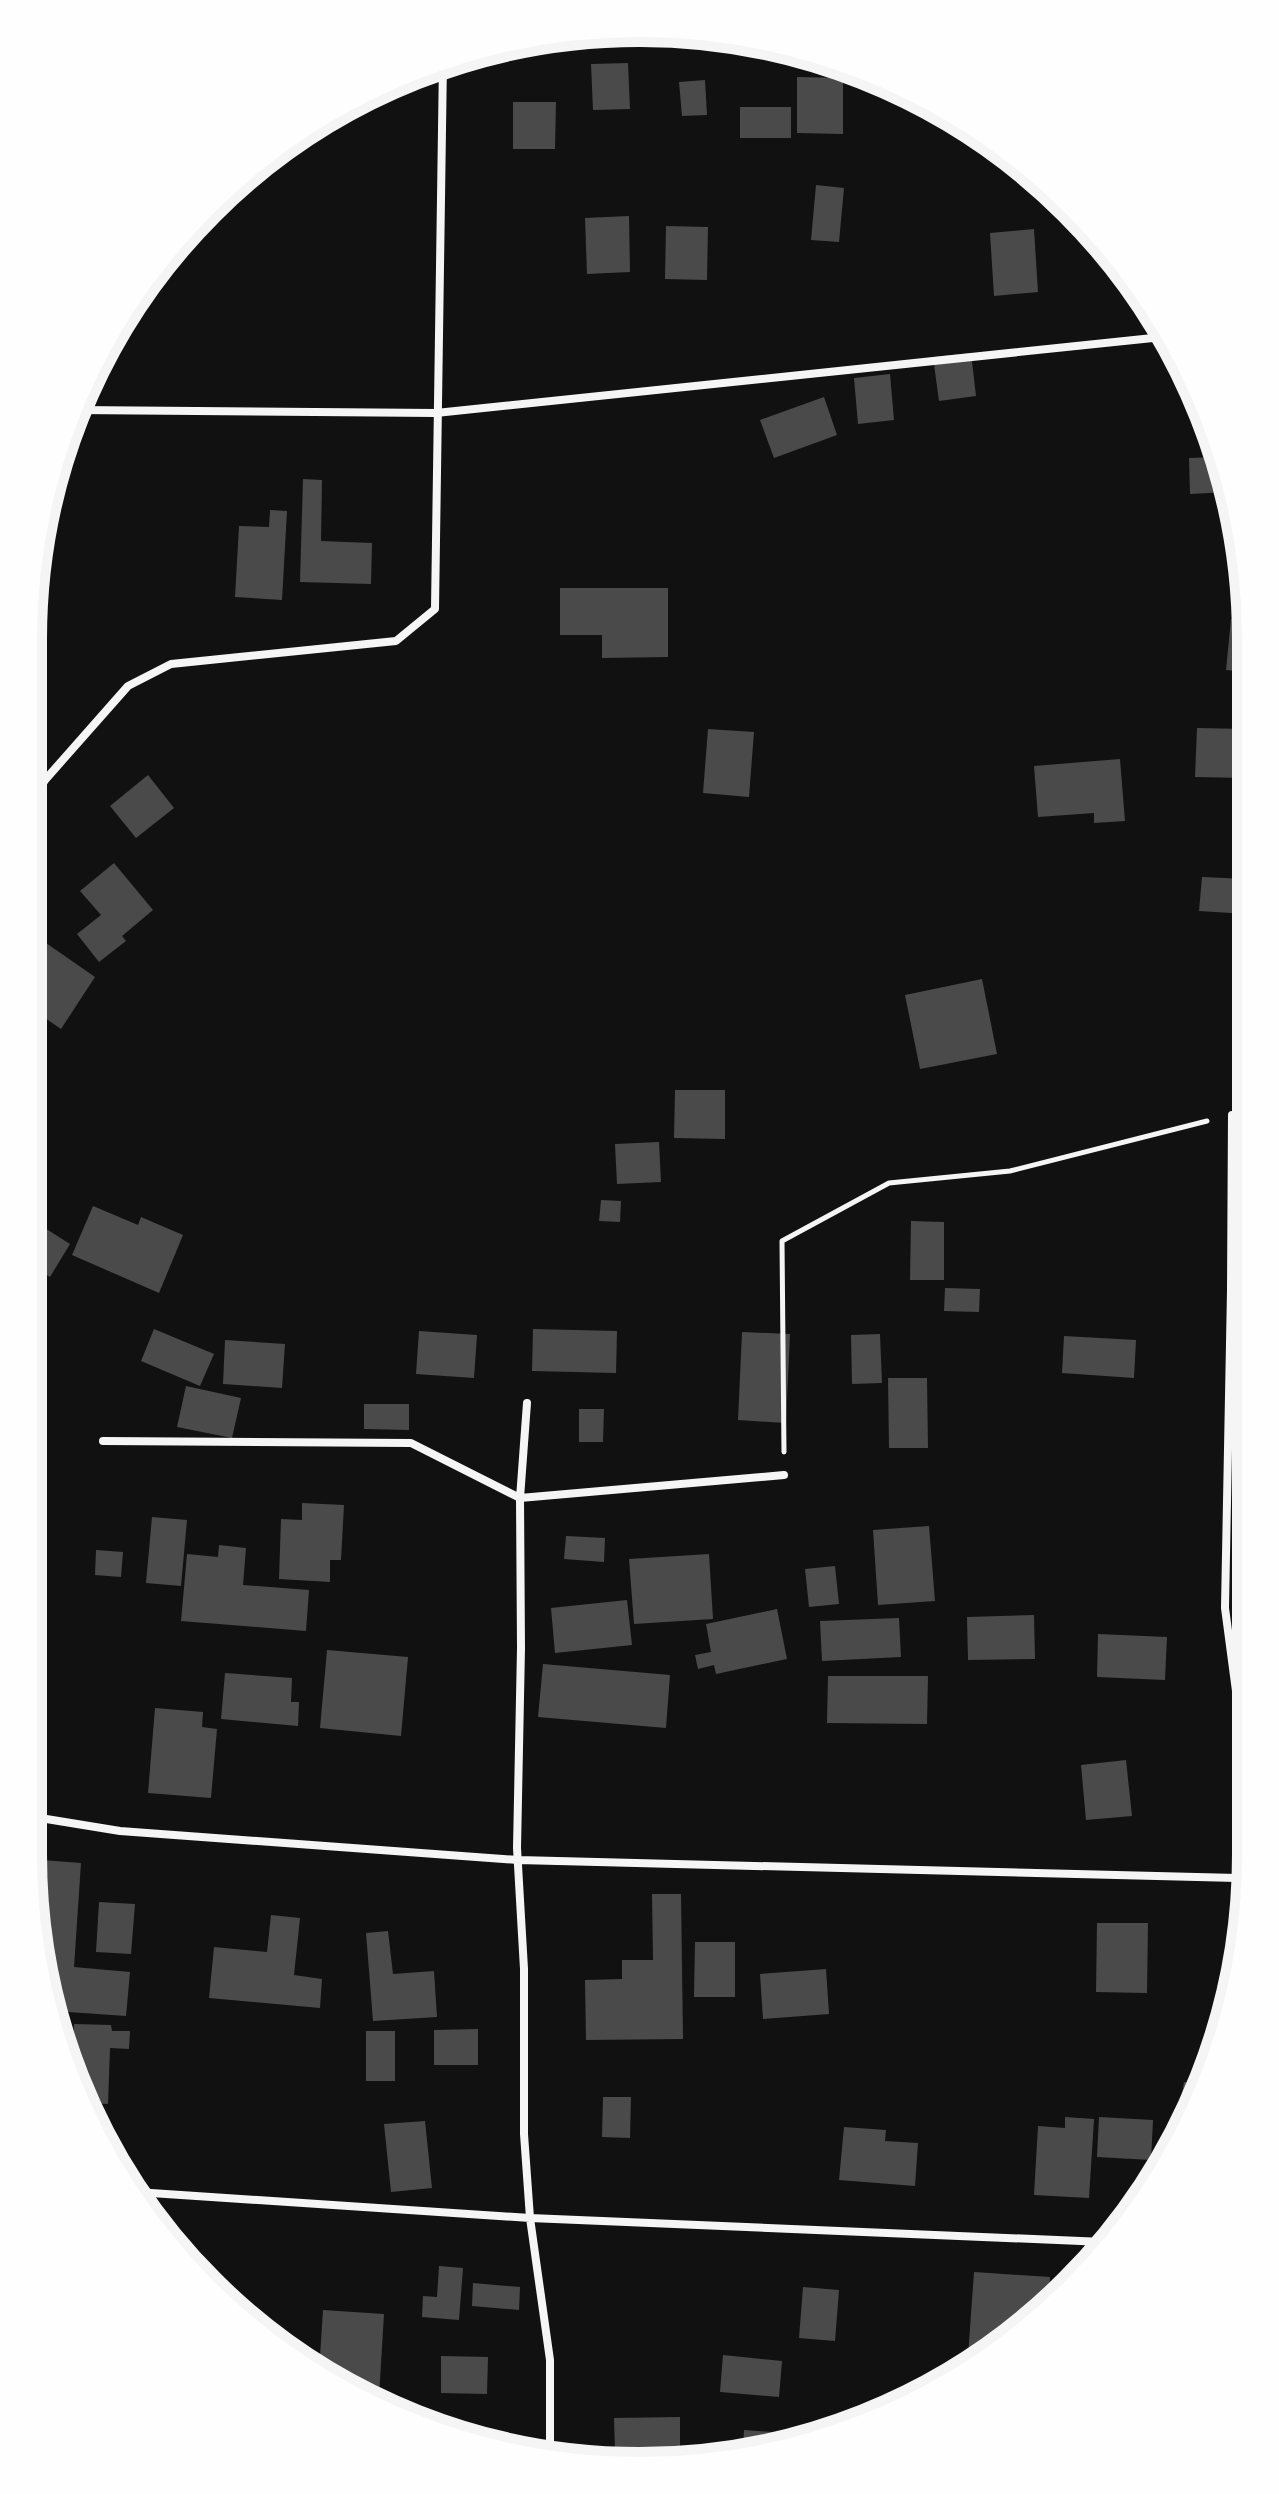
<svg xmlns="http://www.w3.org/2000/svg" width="1279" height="2494" viewBox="0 0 1279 2494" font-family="Rubik,sans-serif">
<rect width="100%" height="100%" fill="#111"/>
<path fill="#4a4a4a" d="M680,29L679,47L649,46L650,30Z
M628,63L630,109L593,110L591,64Z
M797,77L843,78V134L797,133Z
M705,80L707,115L682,116L679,82Z
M513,102H556L555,149H513Z
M740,107H791V138H740Z
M816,185L844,188L839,242L811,240Z
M629,216L630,272L587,274L585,218Z
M666,226L708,227L707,280L665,279Z
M1034,229L1038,292L994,296L990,233Z
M971,353L976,396L939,401L933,357Z
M890,374L894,420L858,424L854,378Z
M824,397L837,435L774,458L760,420Z
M1218,457L1228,492L1190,494L1189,458Z
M303,479L322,480L321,541L372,543L371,584L300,582Z
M270,510L287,511L282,600L235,597L239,526L269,527Z
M1227,529H1238L1246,563H1228Z
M560,588H668V657L602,658V635H560Z
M1231,619L1246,620V672L1226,670Z
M1197,728L1246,729V778L1195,777Z
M708,729L754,732L749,797L703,793Z
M1120,759L1125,821L1094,823V813L1038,817L1034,766Z
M148,775L174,808L136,838L110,806Z
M1244,789H1246V820H1243Z
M114,863L153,910L122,936L126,941L99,962L77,934L101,915L80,891Z
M1202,877L1247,879V914L1199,911Z
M46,943L95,977L61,1029L29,1007V967Z
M982,979L997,1054L920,1069L905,995Z
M675,1090H725V1139L674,1138Z
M659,1142L661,1182L617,1184L615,1144Z
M601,1200L621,1201L620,1222L599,1221Z
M93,1206L138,1225L141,1217L183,1235L159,1293L72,1255Z
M29,1218L70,1244L50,1277L29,1264Z
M911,1221L944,1222V1280H910Z
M945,1288L980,1289L979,1312L944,1311Z
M154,1329L214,1354L200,1386L141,1361Z
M533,1329L617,1331L616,1373L532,1371Z
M419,1331L477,1335L474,1378L416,1374Z
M742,1332L790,1334L786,1423L738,1420Z
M880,1334L882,1383L852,1384L851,1335Z
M1064,1336L1136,1340L1134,1378L1062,1373Z
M225,1340L285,1344L282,1388L223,1384Z
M888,1378H927L928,1448H889Z
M186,1386L241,1398L232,1438L177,1427Z
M364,1404H409V1430L364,1429Z
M579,1409H604L603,1442H579Z
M302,1503L344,1505L341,1560H330V1582L279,1579L281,1519L302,1520Z
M152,1517L187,1520L181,1586L146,1583Z
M929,1526L935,1601L878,1605L873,1530Z
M566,1536L605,1538L604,1562L564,1559Z
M219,1545L246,1548L243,1585L309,1590L306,1631L181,1621L187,1554L218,1557Z
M96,1550L123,1552L121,1577L95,1575Z
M709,1554L713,1619L634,1624L629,1559Z
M28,1560L39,1562L32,1599L28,1598Z
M835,1566L839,1604L809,1607L805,1569Z
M627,1600L632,1645L555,1653L551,1608Z
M777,1609L787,1659L716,1674L714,1665L698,1669L695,1655L711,1652L706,1624Z
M1034,1615L1035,1659L968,1660L967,1617Z
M899,1618L901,1657L822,1661L820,1621Z
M1098,1634L1167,1637L1165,1680L1097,1677Z
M327,1650L408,1657L401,1736L320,1728Z
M543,1664L670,1675L666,1728L538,1717Z
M225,1673L292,1678L291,1702H299L298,1726L221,1719Z
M828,1676H928L927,1724L827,1723Z
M155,1708L203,1712L202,1727L217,1729L211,1798L148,1793Z
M1126,1760L1132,1816L1086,1820L1081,1765Z
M29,1859L81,1863L74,1967L130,1972L126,2016L54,2011Z
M652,1894H681L683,2039L586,2040L585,1980L622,1979V1960H653Z
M99,1902L135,1904L131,1954L96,1952Z
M271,1915L300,1918L294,1975L322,1979L320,2008L209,1998L214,1947L267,1952Z
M1097,1923H1148L1147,1993L1096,1992Z
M388,1931L393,1974L434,1971L437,2017L373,2021L366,1933Z
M695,1942H735V1997H694Z
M826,1969L829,2014L763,2019L760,1974Z
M74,2024L111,2025L112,2031H130L129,2049L110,2048L108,2104L88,2103L72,2073Z
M478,2029V2065H434V2030Z
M366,2031H395V2081H366Z
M1184,2082L1203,2085L1188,2125L1174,2145Z
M603,2097H631L630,2138L602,2137Z
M1065,2117L1094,2119L1089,2198L1034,2195L1038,2126L1065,2128Z
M1099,2117L1153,2120L1151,2160L1097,2157Z
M425,2121L432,2188L391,2192L384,2124Z
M844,2127L886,2130L885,2141L918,2143L915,2186L839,2180Z
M439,2266L463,2268L459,2320L422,2317L423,2296L437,2297Z
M974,2272L1050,2277L1048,2307L979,2363L967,2370Z
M473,2283L520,2287L519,2310L472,2306Z
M803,2287L839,2290L835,2341L799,2338Z
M323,2310L384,2314L379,2397L319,2372Z
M723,2355L782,2361L779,2397L720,2392Z
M441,2356L488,2357L487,2394L441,2393Z
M680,2417V2449L615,2451L614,2418Z
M744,2430L799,2434V2437L743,2450Z"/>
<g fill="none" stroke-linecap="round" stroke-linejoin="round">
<path stroke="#f5f5f5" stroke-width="5" d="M784,1452L782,1241L889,1183L1010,1171L1207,1121"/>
<path stroke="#f5f5f5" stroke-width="8" d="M76,410L436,413L1153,338
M29,764L45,780
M29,805L45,780L128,686L171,664L396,641L435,609L443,61
M1232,1115L1231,1290L1225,1608L1249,1789
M527,1403L520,1498L521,1648L517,1848L524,1969V2134L530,2218L550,2360V2452
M103,1441L411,1443L520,1498L784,1475
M28,1816L120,1831L518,1860L1237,1878
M1237,1970V1878L1249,1802
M136,2192L530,2218L1104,2242"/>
</g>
<path d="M0 0H1279V2494H0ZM639 42H640A597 597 0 0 1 1237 639V1855A597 597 0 0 1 640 2452H639A597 597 0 0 1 42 1855V639A597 597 0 0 1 639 42Z" fill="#fefefe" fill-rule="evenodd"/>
<path fill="none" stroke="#f5f5f5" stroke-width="10" d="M639 42H640A597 597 0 0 1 1237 639V1855A597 597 0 0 1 640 2452H639A597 597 0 0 1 42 1855V639A597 597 0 0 1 639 42Z"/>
</svg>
